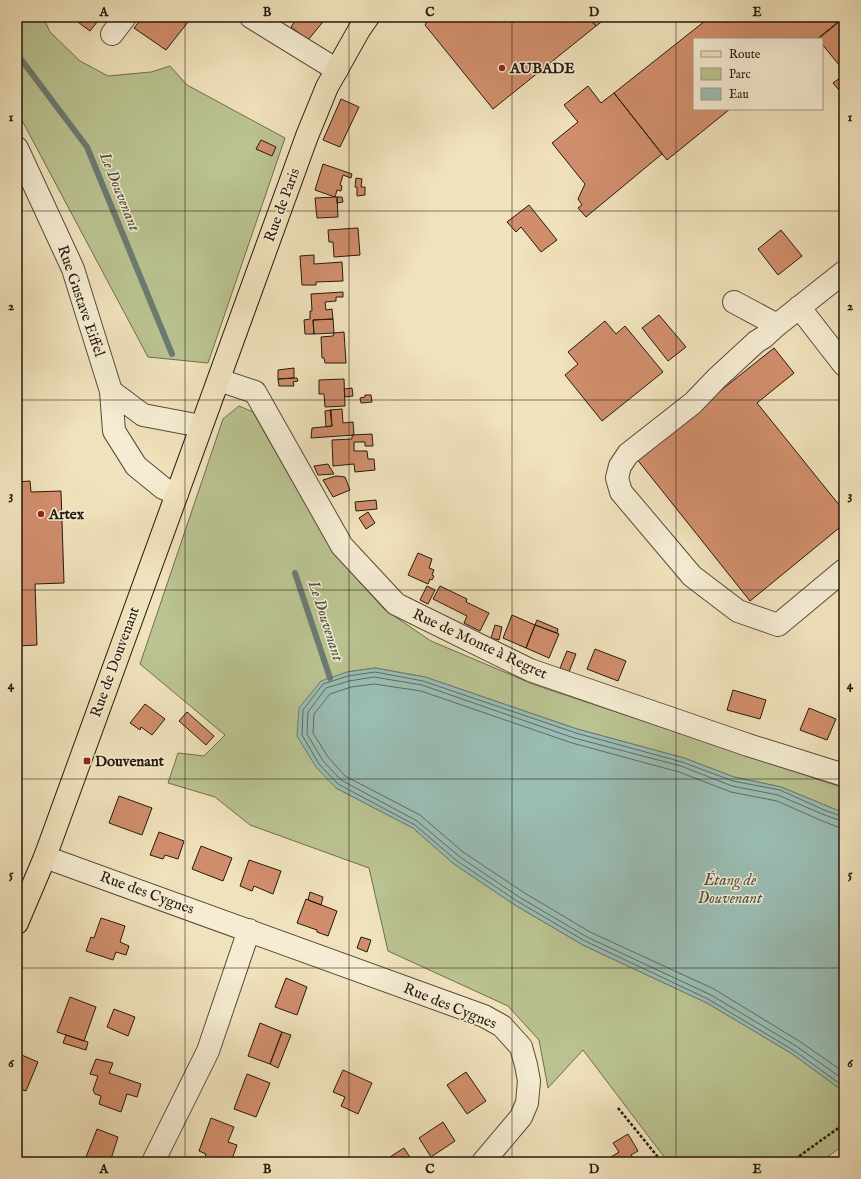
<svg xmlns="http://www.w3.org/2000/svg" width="861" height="1179" viewBox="0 0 861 1179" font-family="'IM FELL English',serif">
<rect width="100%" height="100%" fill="#f0e2bc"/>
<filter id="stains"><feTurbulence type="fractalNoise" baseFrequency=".005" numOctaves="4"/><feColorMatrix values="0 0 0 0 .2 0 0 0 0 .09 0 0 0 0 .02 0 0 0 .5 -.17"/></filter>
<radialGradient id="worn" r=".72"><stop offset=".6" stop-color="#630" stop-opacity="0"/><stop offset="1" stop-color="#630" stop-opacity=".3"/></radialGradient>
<path fill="#bac391" stroke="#706e50" d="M17,17H43L50,32L80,61L108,76L151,72L170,66L187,85L285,138L208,363L148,357L17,111Z
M239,406L253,412L334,554L384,609L431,641L535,685L844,788V813L781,787L734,777L684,758L577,729L425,677L375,668L347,672L336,788L413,828L454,864L515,905L583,945L707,1003L791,1053L839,1088L844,1086V1145L820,1162H668L583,1050L548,1088L539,1040L508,1006L388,951L369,868L250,825L215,797L168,783L178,753L204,756L225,735L140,664L223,419Z"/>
<path fill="#9abdb4" stroke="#6b7b72" d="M375,668L425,677L577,729L684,758L734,777L781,787L844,813V1086L839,1088L791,1053L707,1003L583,945L515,905L454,864L413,828L336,788L316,767L297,736L299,708L321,681L347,672Z"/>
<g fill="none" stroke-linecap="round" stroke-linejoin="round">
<path stroke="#606b61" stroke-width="1" d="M844,817L824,810L780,790L733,781L682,762L576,733L423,681L375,672L348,676L323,684L303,710L302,735L319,764L338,784L415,825L457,861L517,901L585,941L708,999L793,1050L839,1083H844
M844,822L822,814L778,795L732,786L681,766L574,738L422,685L374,677L349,681L326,688L308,712L307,734L323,761L341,780L417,821L460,857L519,897L587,937L711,995L796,1046L840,1077L844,1078
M844,828L838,827L820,820L777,801L731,792L679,772L572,743L421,691L374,684L351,687L330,694L314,714L313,733L328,757L345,776L420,815L463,852L523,892L590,932L714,989L799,1041L844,1072"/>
<path stroke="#6b7b72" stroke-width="6" d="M17,54L87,147L172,354
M295,573L330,678"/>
</g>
<path fill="#d18e6c" stroke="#25190e" d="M71,17H101L90,31Z
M143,17H192L166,50L134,28Z
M298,17H327L308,40L291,27Z
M430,17H588L596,26L493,109L425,25Z
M588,17H608L596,26Z
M702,17H833L838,22L817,39H694V109H730L667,160L614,93L705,21Z
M844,18V71L822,44V39H818Z
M844,75V96L833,83Z
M588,86L601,103L614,93L662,154L586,217L578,208L582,205L578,199L585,184L552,143L578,122L564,105Z
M341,99L359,107L340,147L323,140Z
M261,140L276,147L272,156L256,149Z
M323,164L352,174L351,178L343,175L340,185L342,186L341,191L337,190L335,197L315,190Z
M356,178L362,179L361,187H365V195L357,196V187H355Z
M335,197H337L338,217L317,218L315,198Z
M337,197H342L343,202L337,203Z
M529,205L557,240L541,252L521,227L516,232L507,222Z
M358,228L360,255L334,257L333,242H329L328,230Z
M781,230L802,256L778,275L758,249Z
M314,255V264L342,262L343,281L316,282V285H302L300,256Z
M343,292V297H336V301L325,302L326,310L332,309L333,319L313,320L314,334H305L304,320L310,319V311H312L311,294Z
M659,315L686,347L668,361L642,328Z
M333,319L334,333L314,334L313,320Z
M605,321L616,334L625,326L663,372L602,421L565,375L578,364L568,352Z
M344,332L346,363H325L324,358H322L321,337L333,336L334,333Z
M774,348L794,373L757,403L844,511V524L750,601L636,458Z
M294,368V378L278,379V370Z
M294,378H297L298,381L293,382L294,386H279L278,379Z
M344,379L345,406L325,407L324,394H319V380Z
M352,388L353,396L345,397L344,389Z
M365,395H371L372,402L361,403L360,398L365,397Z
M342,409L343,423L353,422L354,435L311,438L312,428L332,426L330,410Z
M331,410L332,426L326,427L325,411Z
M372,434L373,446H365V442H354V451H367L368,459H374L375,470L355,472L354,464L333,466L332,440L352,439V435Z
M328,464L334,474L318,475L314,466Z
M336,476L345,477L350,490L333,497L323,480Z
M30,481L31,492L61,491L64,583L35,584L37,645L17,646V482Z
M376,500L377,509L356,511L355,502Z
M368,512L375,523L366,529L359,518Z
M418,553L432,559L429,568L434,570L432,575L434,576L432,580L430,579L428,584L408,575Z
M427,586L435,590L428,604L420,600Z
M440,586L467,599L466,602L489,613L480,631L464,623L467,616L433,599Z
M512,615L535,625L526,648L503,638Z
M537,620L558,629L557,633L535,625Z
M495,625L502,627L499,640L491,638Z
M535,625L559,634L549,658L526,648Z
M595,649L626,661L618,681L587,669Z
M567,651L576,654L569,672L560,668Z
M733,690L766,700L760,719L727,710Z
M145,704L165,719L152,735L141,727L140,730L130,723Z
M809,708L836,719L827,740L800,730Z
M187,712L214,736L206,745L179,721Z
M119,796L152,808L142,835L109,823Z
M159,832L184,841L178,859L165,855L163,859L150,855Z
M201,846L232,858L223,881L192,869Z
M249,860L281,871L273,894L254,886L252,891L240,886Z
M310,892L323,897L321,905L308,900Z
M306,899L337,911L328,936L317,932V930L297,923Z
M101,918L125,926L120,942L129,946L126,955L116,952L113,960L86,951L91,937L94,938Z
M361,937L371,940L367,952L357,948Z
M286,978L307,987L297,1015L275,1007Z
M70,997L96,1007L84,1041L57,1032Z
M114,1009L135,1017L128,1036L107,1027Z
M260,1023L282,1032L270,1064L248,1056Z
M282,1032L291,1035L278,1068L270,1064Z
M66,1035L88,1042L86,1050L63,1043Z
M17,1053L38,1062L26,1091L17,1088Z
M96,1059L113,1063L109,1073L141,1084L137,1097L127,1094L121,1112L99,1104L101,1096L95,1094L93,1090L98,1076L90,1074Z
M343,1070L372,1083L358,1114L341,1106L345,1097L333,1092Z
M466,1072L486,1101L467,1114L447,1085Z
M247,1074L270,1083L256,1117L234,1109Z
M211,1118L234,1127L228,1142L237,1145L231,1162L224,1159L223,1162H203L206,1154L199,1151Z
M443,1122L455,1141L431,1157L419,1138Z
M97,1129L118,1137L110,1162H99L86,1157Z
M628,1134L638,1151L631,1155L636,1162H603L619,1152L613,1143Z
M404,1148L413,1162H382Z"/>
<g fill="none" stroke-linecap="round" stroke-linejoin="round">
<defs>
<path id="minor" d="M251,17L337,70
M112,34L125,17
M17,148L73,269L111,391L114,431L136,466L163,488L177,494
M844,272L777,325L764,337L756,342L717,378L693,403L628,454L620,466L617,478L621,492L692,576L738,611L778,625L844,570
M734,302L777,325
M799,307L844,365
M219,380L255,392L342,546L396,604L530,670L748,745L844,775
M111,391L143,415L201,426
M45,857L484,1016L502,1026L521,1047L526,1065L529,1081L527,1103L521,1117L483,1162
M153,1162L208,1051L249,930"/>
<path id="major" d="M17,923L45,857L307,136L327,87L359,30L368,17"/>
</defs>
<use href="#minor" stroke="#584b3a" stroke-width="24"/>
<use href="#major" stroke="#25190e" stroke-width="24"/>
<path stroke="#25190e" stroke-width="2.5" stroke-dasharray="3 2" stroke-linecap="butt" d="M618,1108L662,1162
M791,1162L844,1124"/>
<use href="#minor" stroke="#f5ecd3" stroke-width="22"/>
<use href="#major" stroke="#f0e2bc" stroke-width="22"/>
</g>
<path fill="none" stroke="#25190e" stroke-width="1" stroke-opacity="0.55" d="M185,17V1162M349,17V1162M512,17V1162M676,17V1162M17,211H844M17,400H844M17,590H844M17,779H844M17,968H844"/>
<g fill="#8f2418" stroke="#f5ecd3" stroke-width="1.5">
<circle cx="502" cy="68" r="4"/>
<circle cx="41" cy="514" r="4"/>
<rect x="83" y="757" width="8" height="8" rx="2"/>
</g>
<g text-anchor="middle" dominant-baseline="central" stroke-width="3" stroke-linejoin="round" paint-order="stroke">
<g font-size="15" font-weight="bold" fill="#25190e" stroke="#f5ecd3" text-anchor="start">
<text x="510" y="68">AUBADE</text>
<text x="49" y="514">Artex</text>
<text x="95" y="761">Douvenant</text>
</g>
<g font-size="15" fill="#25190e" stroke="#f5ecd3">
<text transform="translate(282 205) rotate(-70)">Rue de Paris</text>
<text transform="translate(81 301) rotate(71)">Rue Gustave Eiffel</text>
<text transform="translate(480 644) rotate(25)">Rue de Monte à Regret</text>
<text transform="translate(115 662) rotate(-70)">Rue de Douvenant</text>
<text transform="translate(147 893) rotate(20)">Rue des Cygnes</text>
<text transform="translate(450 1006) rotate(22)">Rue des Cygnes</text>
</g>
<g font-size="16" font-style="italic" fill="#4e5248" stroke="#f5ecd3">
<text transform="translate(119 192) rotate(68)">Le Douvenant</text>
<text transform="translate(325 621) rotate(72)">Le Douvenant</text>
<text x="730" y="881">Étang de<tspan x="730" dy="18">Douvenant</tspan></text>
</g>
</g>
<rect width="861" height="1179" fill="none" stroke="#f0e2bc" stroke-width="44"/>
<rect x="693" y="38" width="130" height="72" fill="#f5ecd3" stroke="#a29884"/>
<rect x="701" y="51" width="20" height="6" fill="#f0e2bc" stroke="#a29884"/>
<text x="729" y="58" font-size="12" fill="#25190e">Route</text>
<rect x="701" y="68" width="20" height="12" fill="#bac391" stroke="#a29884"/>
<text x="729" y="78" font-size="12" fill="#25190e">Parc</text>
<rect x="701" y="88" width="20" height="12" fill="#9abdb4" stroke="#a29884"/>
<text x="729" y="98" font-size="12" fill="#25190e">Eau</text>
<rect x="22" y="22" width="817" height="1135" fill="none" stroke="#25190e" stroke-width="1.5"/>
<g font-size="13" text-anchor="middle" font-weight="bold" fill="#25190e">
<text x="104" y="16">A</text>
<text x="267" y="16">B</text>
<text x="430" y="16">C</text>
<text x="594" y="16">D</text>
<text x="757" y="16">E</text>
<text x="11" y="121">1</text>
<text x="850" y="121">1</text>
<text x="11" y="310">2</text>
<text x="850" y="310">2</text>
<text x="11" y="499">3</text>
<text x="850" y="499">3</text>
<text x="11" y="689">4</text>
<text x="850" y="689">4</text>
<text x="11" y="878">5</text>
<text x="850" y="878">5</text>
<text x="11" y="1067">6</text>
<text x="850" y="1067">6</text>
<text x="104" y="1173">A</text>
<text x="267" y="1173">B</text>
<text x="430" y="1173">C</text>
<text x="594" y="1173">D</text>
<text x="757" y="1173">E</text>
</g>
<rect width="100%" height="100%" filter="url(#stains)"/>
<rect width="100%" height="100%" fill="url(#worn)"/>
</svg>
